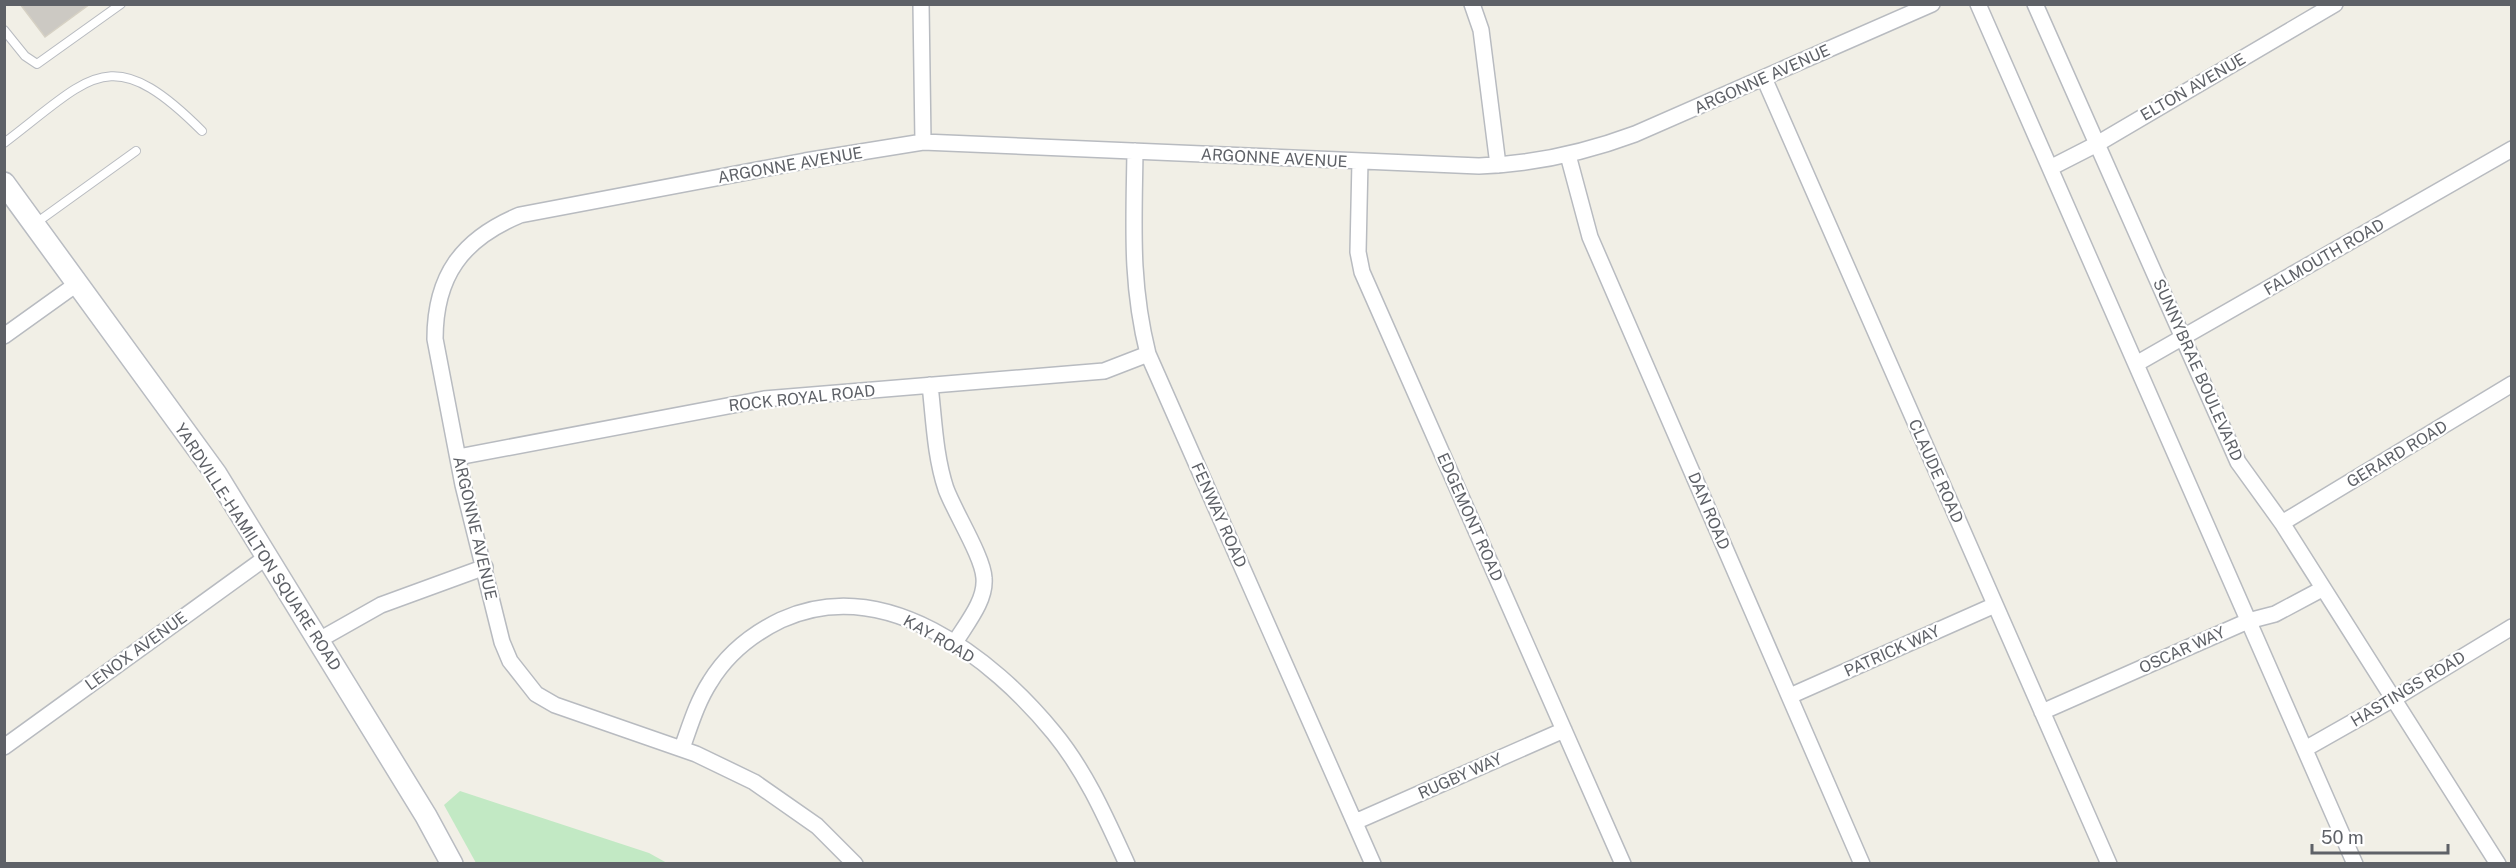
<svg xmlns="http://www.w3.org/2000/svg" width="2516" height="868" viewBox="0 0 2516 868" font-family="'Public Sans',sans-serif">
<rect width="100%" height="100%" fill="#f1efe6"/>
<path fill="#c2e9c4" d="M460,791L649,853L667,863H476L444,805Z"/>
<path fill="#ccc9c3" stroke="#d6d1c4" stroke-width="1.5" d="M20,4H90L45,37Z"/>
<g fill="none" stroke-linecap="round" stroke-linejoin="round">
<defs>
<path id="lane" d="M4,30L25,56L37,64L121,4
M4,143C91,77 110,39 202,131
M36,223L136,151"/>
<path id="street" d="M921,4L923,142
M1472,4L1481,30L1498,165
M1978,4L2355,864
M2035,4L2238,462L2282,523L2498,864
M1764,78L2109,864
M1135,151C1134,225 1130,282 1148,354L1373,864
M1568,155L1590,237L1862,864
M1360,161L1358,252L1362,272L1623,864
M2050,168L2097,144L2335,4
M4,336L78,283
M2136,364L2512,149
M930,385C934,420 935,456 946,489C955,513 983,557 984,578C986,601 966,624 954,644
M458,457L764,399L1104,371L1148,354
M2282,523L2512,384
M319,640L381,605L485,567
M1790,696L1995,605
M2042,712L2248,621L2275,614L2322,589
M4,747L268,556
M682,748C690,726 697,702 710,682C727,654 752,634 781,620C884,573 992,657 1054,733C1086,772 1106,818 1127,864
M2305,749L2395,698L2512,627
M1355,822L1564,730
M855,864L817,826L754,782L696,754L555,705L536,694L510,661L502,642L463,485L435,339C435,276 462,239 520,215L805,161L923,142L1479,166C1534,164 1584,153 1635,134L1932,4"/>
<path id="secondary" d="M4,183L216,474L426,816L452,864"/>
</defs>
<use href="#lane" stroke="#b8bbc0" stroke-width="10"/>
<use href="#street" stroke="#b8bbc0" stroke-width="18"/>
<use href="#secondary" stroke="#b9bcc2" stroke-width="24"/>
<use href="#lane" stroke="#fff" stroke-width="8"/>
<use href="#street" stroke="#fff" stroke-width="15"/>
<use href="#secondary" stroke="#fff" stroke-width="21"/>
</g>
<g text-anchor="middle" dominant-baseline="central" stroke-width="4.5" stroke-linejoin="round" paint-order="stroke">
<g font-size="16" fill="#5e6167" stroke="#fff">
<text transform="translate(1762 79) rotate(-24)">ARGONNE AVENUE</text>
<text transform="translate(2193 87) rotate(-30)">ELTON AVENUE</text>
<text transform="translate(1274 158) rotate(3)">ARGONNE AVENUE</text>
<text transform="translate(790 165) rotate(-10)">ARGONNE AVENUE</text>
<text transform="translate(2324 257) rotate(-30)">FALMOUTH ROAD</text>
<text transform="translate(2198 370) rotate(66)">SUNNYBRAE BOULEVARD</text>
<text transform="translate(802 398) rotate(-6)">ROCK ROYAL ROAD</text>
<text transform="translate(2397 454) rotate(-31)">GERARD ROAD</text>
<text transform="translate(1936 471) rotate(66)">CLAUDE ROAD</text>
<text transform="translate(1709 511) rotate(67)">DAN ROAD</text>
<text transform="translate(1219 515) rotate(66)">FENWAY ROAD</text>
<text transform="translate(1470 517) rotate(66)">EDGEMONT ROAD</text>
<text transform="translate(475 528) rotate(77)">ARGONNE AVENUE</text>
<text transform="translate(258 547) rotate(57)">YARDVILLE-HAMILTON SQUARE ROAD</text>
<text transform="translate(939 639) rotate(30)">KAY ROAD</text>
<text transform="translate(2182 650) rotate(-24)">OSCAR WAY</text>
<text transform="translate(136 651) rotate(-36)">LENOX AVENUE</text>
<text transform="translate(1892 651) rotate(-24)">PATRICK WAY</text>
<text transform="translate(2408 689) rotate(-31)">HASTINGS ROAD</text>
<text transform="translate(1460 776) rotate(-24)">RUGBY WAY</text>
</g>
</g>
<rect width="2516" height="868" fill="none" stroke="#5e6167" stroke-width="12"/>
<path d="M2312 844v9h136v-9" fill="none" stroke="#5e6167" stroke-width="3"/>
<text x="2321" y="844" font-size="18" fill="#5e6167" stroke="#ffffff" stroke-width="4.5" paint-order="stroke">50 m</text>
</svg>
